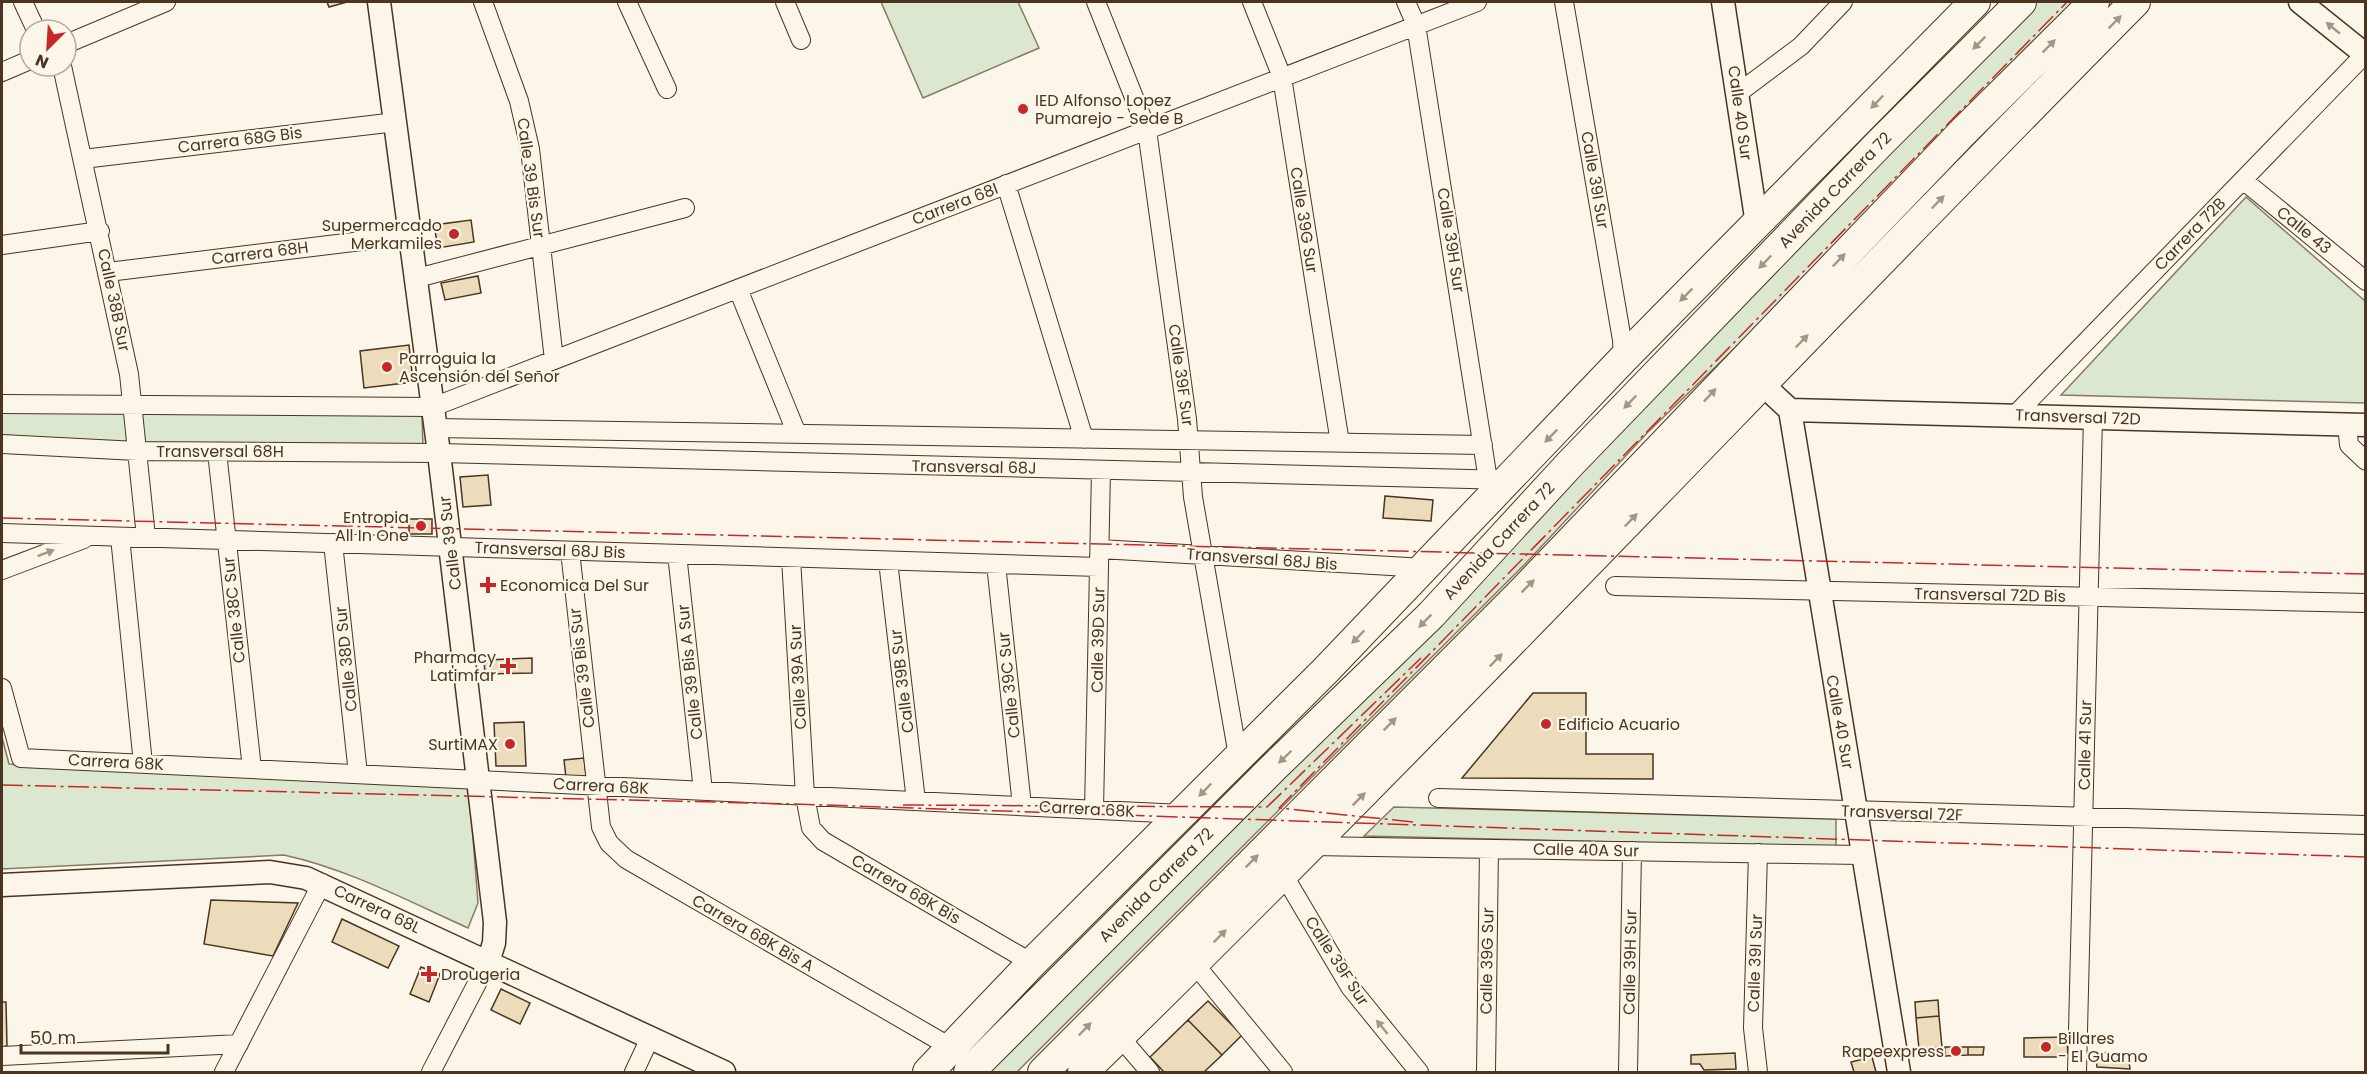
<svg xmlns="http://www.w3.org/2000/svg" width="2367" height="1074" viewBox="0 0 2367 1074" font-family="Poppins,sans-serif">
<rect width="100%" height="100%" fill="#fbf6e9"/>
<path fill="#dce7d0" stroke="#887966" stroke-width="1.5" d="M881,2H1018L1039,48L923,98Z
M2035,2H2080L1819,267L1648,432L1526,563L1017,1072H984Z
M2246,197L2365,301V403L2061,395Z
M2,411L422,415L423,447L2,443Z
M2,737L9,764L469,786L478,903L468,928C408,901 348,869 284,855L2,869Z
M1394,807L1836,819V847L1364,836Z"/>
<path fill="#ecdcbc" stroke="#4a3520" stroke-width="1.5" d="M327,2H347L329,7Z
M471,220L474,242L438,248L434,225Z
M478,276L481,293L445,300L441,283Z
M409,345L413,382L364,388L360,351Z
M488,475L491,505L463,507L460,477Z
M1385,496L1433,500L1431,521L1383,518Z
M409,519H432V534H409Z
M532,658V673L485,674L484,660Z
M1533,693H1586V754H1653V779L1462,778Z
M524,722L526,766H496L494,723Z
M584,758L586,776L566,778L564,760Z
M211,900L298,903L273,956L204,944Z
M342,919L399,946L388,968L332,942Z
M421,967L440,974L429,1002L410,994Z
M501,989L530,1003L520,1024L491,1010Z
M1938,1000L1939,1016L1916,1018L1915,1002Z
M1208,1001L1242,1035L1222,1055L1188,1020Z
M2,1002H6L7,1046L2,1047Z
M1939,1016L1942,1047L1919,1049L1916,1018Z
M1188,1020L1222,1055L1204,1072H1164L1150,1057Z
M2067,1037L2068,1057H2024V1038Z
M1945,1047H1968V1055L1945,1056Z
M1968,1047H1984L1983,1055H1968Z
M2095,1052L2128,1054L2130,1069L2097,1067Z
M1735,1053L1736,1069L1704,1070L1700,1064H1691V1055Z
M1872,1057L1876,1072H1854L1851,1062Z"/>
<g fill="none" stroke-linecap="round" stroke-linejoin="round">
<defs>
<path id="minor" d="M23,2L36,30
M483,2L519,101L530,149L554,360
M627,2L667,89
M785,2L801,40
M1096,2L1147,130L1187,419L1193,497L1238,756
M1252,2L1282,77L1340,443
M1406,2L1416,25L1488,480
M1564,2L1622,340L1623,359
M66,44L166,2
M62,66L129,374L146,537
M2,72L30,60
M1737,94L1801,46L1843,2
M83,159L396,122
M2243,180L2366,281
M1006,184L1084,439
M2,245L100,231
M108,272L411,235
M417,278L685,208
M738,289L797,434
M2,404L433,407L1477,2
M2015,415L2366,53
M2347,424L2349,445L2366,461
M436,428L1483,445
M2,444L137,451L439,453L1509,480
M217,452L252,769
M2,533L1099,567
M120,537L143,764
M333,543L358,774
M1100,549L1425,568
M570,551L601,827L609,843L626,859L952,1048
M677,554L703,791
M791,558L805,796L811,828L823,841L1032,963
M888,561L916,801
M996,564L1022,806
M2,570L84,539
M1615,586L2366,603
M2,688L21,758L1182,814
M1438,798L2366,825
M1094,810L1101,470
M1311,846L1862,855
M1283,874L1350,987L1419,1072
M1193,962L1283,1072
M1120,1037L1150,1072
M2,1056L239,1044
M224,1072L322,883
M431,1072L488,962
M634,1072L650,1038
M1486,1072L1489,849
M1628,1072L1632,851
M1758,1072L1753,1028L1758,853
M2077,1072L2093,417"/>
<path id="tertiary" d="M379,2L439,453L495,922L494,943L488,962
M1723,2L1757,224
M2300,2L2366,55
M1761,383L1790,410L1899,1072
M1790,410L2366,425
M2,885L270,872L306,878L724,1072"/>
<path id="trunk" d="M928,1072L1032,963L1326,670L1623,359L1975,2
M969,1072L1274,767L1431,615L1569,465L1879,144L2021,2
M1043,1072L1523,591L1963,132L2094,2
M1083,1072C1441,723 1783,357 2135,2"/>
</defs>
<use href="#minor" stroke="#4a3520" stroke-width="20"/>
<use href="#tertiary" stroke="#4a3520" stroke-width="25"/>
<use href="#trunk" stroke="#4a3520" stroke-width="32"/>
<use href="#minor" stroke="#fbf6e9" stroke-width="18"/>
<use href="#tertiary" stroke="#fbf6e9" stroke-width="22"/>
<use href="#trunk" stroke="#fbf6e9" stroke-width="30"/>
<path stroke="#c62828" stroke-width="1.5" stroke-dasharray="21 4.5 3 4.5" stroke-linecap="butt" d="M2,518L2366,574
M2,785L794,804L2366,857
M903,805L1267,807L1421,658
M1413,822L1279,808L2067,2"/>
</g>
<defs><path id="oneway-solid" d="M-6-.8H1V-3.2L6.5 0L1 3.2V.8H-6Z" transform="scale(1.5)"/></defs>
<g fill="#a29684">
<use href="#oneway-solid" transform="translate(2115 22) rotate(-45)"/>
<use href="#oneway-solid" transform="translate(2333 28) rotate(-141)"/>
<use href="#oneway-solid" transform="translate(1979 43) rotate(135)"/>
<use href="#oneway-solid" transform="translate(2049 46) rotate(-45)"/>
<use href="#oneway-solid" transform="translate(1877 102) rotate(134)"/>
<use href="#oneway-solid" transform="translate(1938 202) rotate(-46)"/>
<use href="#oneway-solid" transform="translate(1839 260) rotate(-46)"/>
<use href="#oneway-solid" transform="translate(1765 262) rotate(134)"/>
<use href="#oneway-solid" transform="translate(1686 295) rotate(135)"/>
<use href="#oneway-solid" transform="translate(1802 341) rotate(-46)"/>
<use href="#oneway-solid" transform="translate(1710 395) rotate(-47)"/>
<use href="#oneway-solid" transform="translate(1630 402) rotate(134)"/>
<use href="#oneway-solid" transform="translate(1551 436) rotate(134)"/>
<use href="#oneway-solid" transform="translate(1631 520) rotate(-46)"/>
<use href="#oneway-solid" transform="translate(46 553) rotate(-21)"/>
<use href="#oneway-solid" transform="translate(1528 586) rotate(-45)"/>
<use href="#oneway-solid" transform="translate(1425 621) rotate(135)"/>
<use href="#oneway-solid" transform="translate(1358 637) rotate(134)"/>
<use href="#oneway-solid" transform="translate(1496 660) rotate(-46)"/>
<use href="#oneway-solid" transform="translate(1390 724) rotate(-45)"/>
<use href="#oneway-solid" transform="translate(1285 757) rotate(136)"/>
<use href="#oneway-solid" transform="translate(1205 790) rotate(134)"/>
<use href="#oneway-solid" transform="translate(1359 799) rotate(-45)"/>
<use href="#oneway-solid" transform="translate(1252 861) rotate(-45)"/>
<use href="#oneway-solid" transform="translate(1220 936) rotate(-45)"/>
<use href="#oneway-solid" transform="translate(1382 1027) rotate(-129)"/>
<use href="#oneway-solid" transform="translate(1085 1029) rotate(-46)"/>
</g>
<g fill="#c62828" stroke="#fbf6e9" stroke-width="2">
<circle cx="1023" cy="109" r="6"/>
<circle cx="454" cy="234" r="6"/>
<circle cx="387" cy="367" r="6"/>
<circle cx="421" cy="526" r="6"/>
<path d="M485 576h6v6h6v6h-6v6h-6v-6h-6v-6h6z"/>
<path d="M505 657h6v6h6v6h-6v6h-6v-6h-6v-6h6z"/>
<circle cx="1546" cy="724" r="6"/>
<circle cx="510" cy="744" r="6"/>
<path d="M426 965h6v6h6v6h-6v6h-6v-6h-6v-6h6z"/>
<circle cx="2046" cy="1047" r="6"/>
<circle cx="1956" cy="1051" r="6"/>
</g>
<g text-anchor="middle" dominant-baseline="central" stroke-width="4.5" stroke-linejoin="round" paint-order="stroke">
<g font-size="16" fill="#4a3520" stroke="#fbf6e9" text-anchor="start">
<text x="1035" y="100">IED Alfonso Lopez<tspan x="1035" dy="18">Pumarejo - Sede B</tspan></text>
<text x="442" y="225" text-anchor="end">Supermercado<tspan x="442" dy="18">Merkamiles</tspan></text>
<text x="399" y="358">Parroguia la<tspan x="399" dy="18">Ascensión del Señor</tspan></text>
<text x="409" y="517" text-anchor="end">Entropia<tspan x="409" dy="18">All In One</tspan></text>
<text x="500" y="585">Economica Del Sur</text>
<text x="496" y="657" text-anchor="end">Pharmacy<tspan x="496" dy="18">Latimfar</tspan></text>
<text x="1558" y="724">Edificio Acuario</text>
<text x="498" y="744" text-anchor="end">SurtiMAX</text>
<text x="441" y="974">Drougeria</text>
<text x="2058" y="1038">Billares<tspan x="2058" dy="18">- El Guamo</tspan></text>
<text x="1944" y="1051" text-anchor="end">Rapeexpress</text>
</g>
<g font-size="16" fill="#4a3520" stroke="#fbf6e9">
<text transform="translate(1740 113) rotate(82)">Calle 40 Sur</text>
<text transform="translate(240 140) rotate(-7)">Carrera 68G Bis</text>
<text transform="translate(531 178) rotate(82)">Calle 39 Bis Sur</text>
<text transform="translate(1595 180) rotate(80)">Calle 39I Sur</text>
<text transform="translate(1835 190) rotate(-46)">Avenida Carrera 72</text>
<text transform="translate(955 204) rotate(-21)">Carrera 68I</text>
<text transform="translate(1304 220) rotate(81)">Calle 39G Sur</text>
<text transform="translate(2304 230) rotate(39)">Calle 43</text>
<text transform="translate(2190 234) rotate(-46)">Carrera 72B</text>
<text transform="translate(1451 240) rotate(81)">Calle 39H Sur</text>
<text transform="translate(260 253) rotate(-7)">Carrera 68H</text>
<text transform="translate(114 300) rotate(78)">Calle 38B Sur</text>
<text transform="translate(1181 375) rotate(82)">Calle 39F Sur</text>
<text transform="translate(2078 417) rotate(2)">Transversal 72D</text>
<text x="220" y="451">Transversal 68H</text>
<text transform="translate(974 467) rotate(1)">Transversal 68J</text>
<text transform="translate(1499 541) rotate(-47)">Avenida Carrera 72</text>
<text transform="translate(450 543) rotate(-97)">Calle 39 Sur</text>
<text transform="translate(550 550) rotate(2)">Transversal 68J Bis</text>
<text transform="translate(1262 559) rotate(4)">Transversal 68J Bis</text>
<text transform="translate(1990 595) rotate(1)">Transversal 72D Bis</text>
<text transform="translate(234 610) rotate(-96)">Calle 38C Sur</text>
<text transform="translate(1098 640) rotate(-89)">Calle 39D Sur</text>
<text transform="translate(346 659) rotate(-96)">Calle 38D Sur</text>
<text transform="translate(582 668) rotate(-97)">Calle 39 Bis Sur</text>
<text transform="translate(690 672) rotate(-96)">Calle 39 Bis A Sur</text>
<text transform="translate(798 677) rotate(-93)">Calle 39A Sur</text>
<text transform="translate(902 681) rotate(-97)">Calle 39B Sur</text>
<text transform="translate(1009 685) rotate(-96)">Calle 39C Sur</text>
<text transform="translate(1840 722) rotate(80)">Calle 40 Sur</text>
<text transform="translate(2085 745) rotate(-89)">Calle 41 Sur</text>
<text transform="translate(116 762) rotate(3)">Carrera 68K</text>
<text transform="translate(601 786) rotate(3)">Carrera 68K</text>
<text transform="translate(1087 809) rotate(3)">Carrera 68K</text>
<text transform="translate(1902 813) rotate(2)">Transversal 72F</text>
<text transform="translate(1586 850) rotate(1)">Calle 40A Sur</text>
<text transform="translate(1156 885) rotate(-45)">Avenida Carrera 72</text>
<text transform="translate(906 889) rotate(30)">Carrera 68K Bis</text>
<text transform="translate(377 909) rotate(25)">Carrera 68L</text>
<text transform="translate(753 933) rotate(30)">Carrera 68K Bis A</text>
<text transform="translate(1337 961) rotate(57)">Calle 39F Sur</text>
<text transform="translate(1487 961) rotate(-89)">Calle 39G Sur</text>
<text transform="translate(1630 962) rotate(-89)">Calle 39H Sur</text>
<text transform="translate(1755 963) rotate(-88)">Calle 39I Sur</text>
</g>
</g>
<rect width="2367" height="1074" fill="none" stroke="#4a3520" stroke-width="6"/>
<g transform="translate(48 48) rotate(204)"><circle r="28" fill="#fbf6e9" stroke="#b4a999" stroke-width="1.5"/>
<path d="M0-4.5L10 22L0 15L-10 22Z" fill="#c62828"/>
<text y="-9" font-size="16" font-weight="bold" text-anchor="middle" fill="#4a3520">N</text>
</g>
<path d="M21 1044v9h147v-9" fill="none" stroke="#4a3520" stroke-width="3"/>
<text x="30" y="1044" font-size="18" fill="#4a3520" stroke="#fbf6e9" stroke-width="4.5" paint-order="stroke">50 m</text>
</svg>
